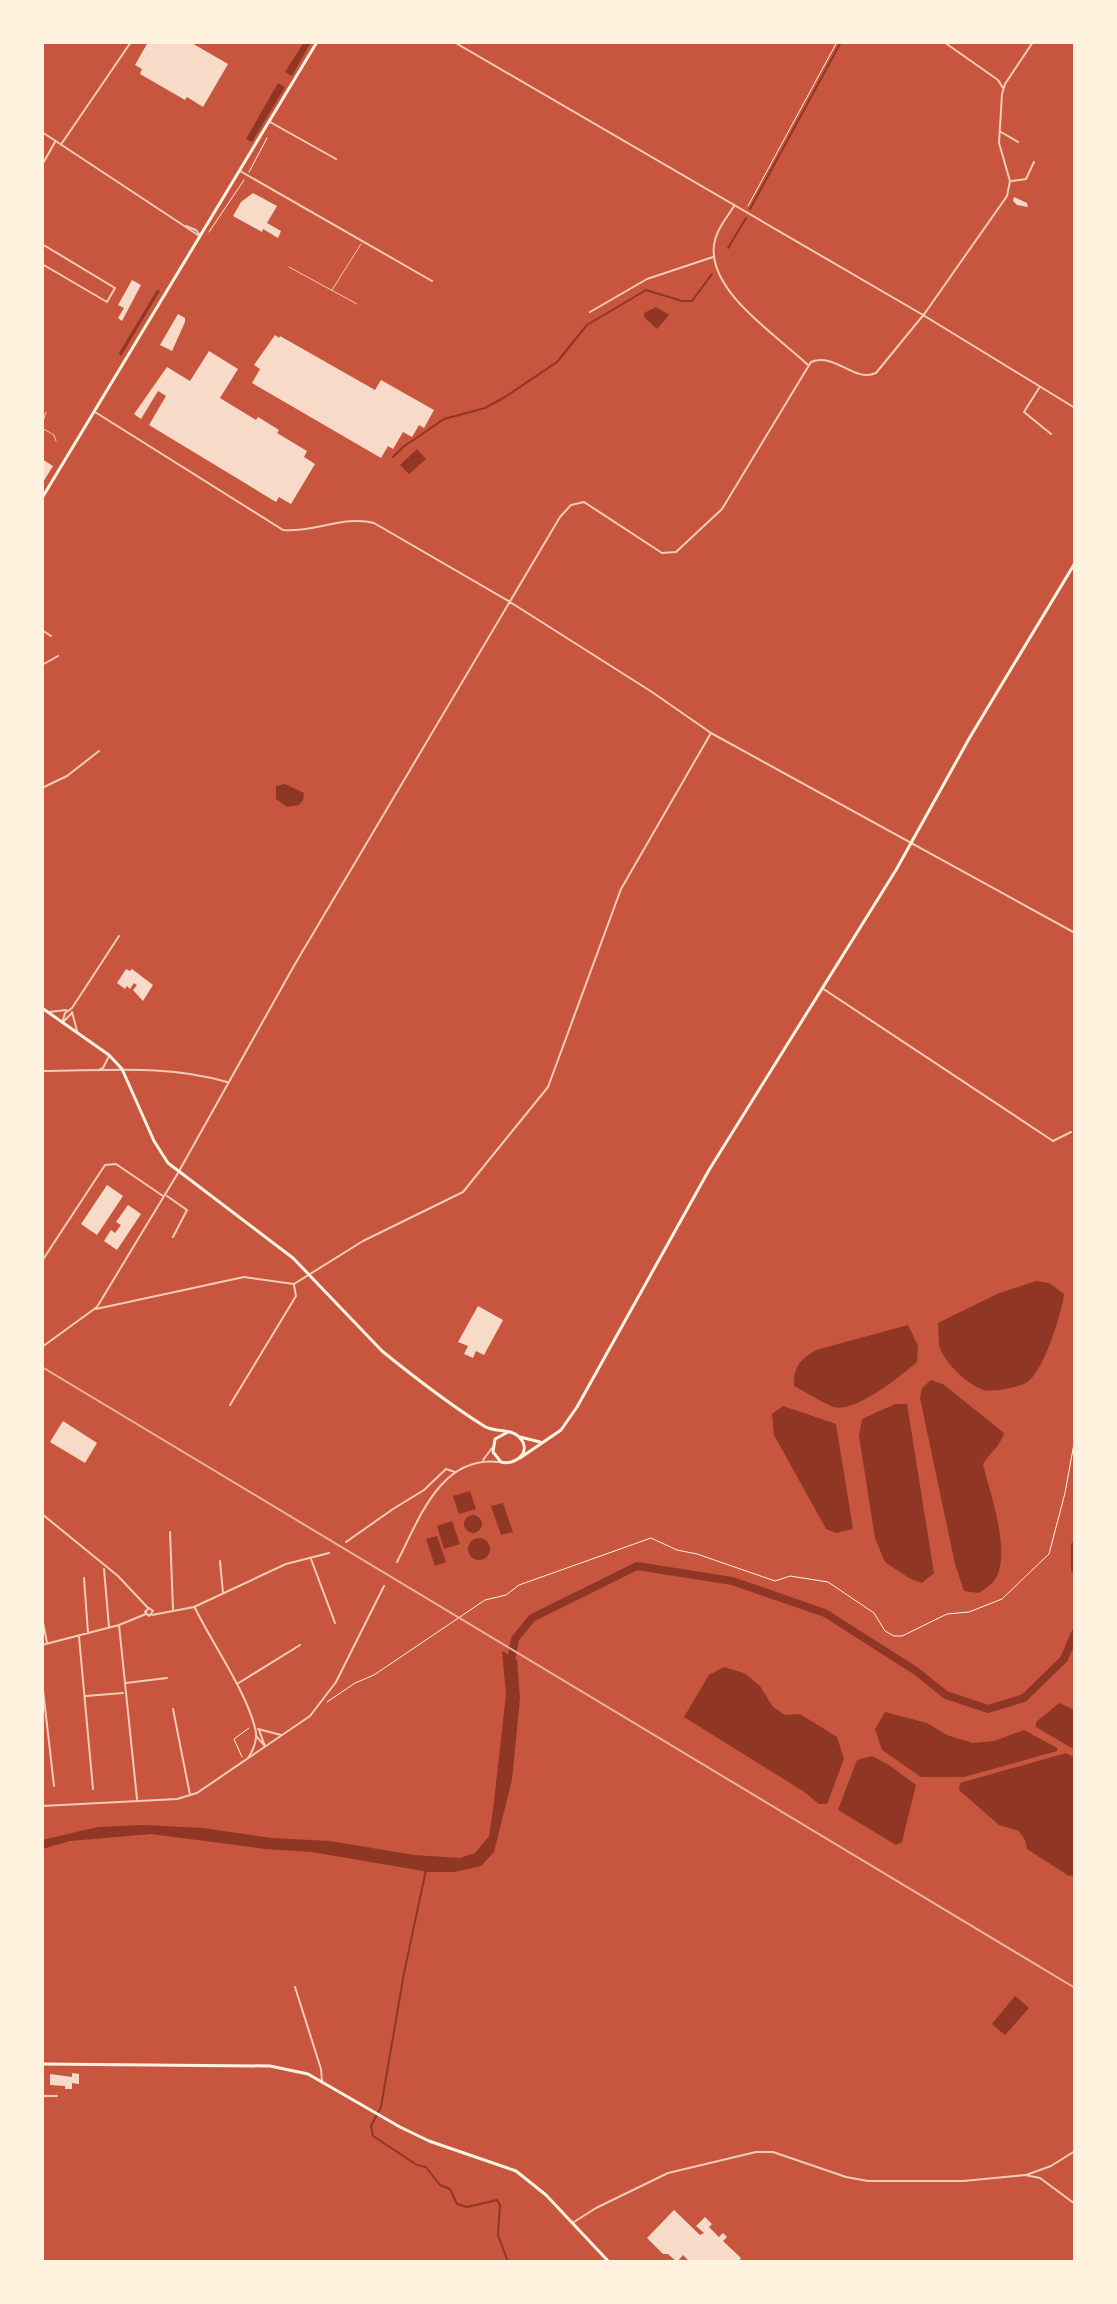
<svg xmlns="http://www.w3.org/2000/svg" width="1117" height="2304" viewBox="0 0 1117 2304" font-family="'Source Sans 3',sans-serif">
<rect width="100%" height="100%" fill="#c8553d"/>
<path fill="#8f3625" d="M304,42H311L292,76L285,72Z
M278,83L285,87L252,142L246,139Z
M157,290L160,291L121,356L119,353Z
M656,307L669,315L657,329L644,317V313Z
M417,449L426,459L409,474L400,465Z
M285,784L304,793L303,800L299,805L287,807L276,799V786Z
M1036,1281L1049,1283L1064,1294C1062,1313 1043,1374 1026,1383C1015,1388 995,1392 984,1390C969,1386 945,1363 940,1348C938,1341 939,1331 938,1323L997,1294Z
M908,1325L918,1346L917,1362C901,1376 855,1413 834,1407C821,1402 807,1393 794,1386C793,1368 800,1359 816,1350Z
M931,1380L943,1384L1004,1433C1001,1445 990,1453 983,1464C990,1494 1010,1547 997,1576C994,1583 986,1588 979,1593L964,1591L955,1564L920,1398L922,1388Z
M895,1404H907L934,1573L922,1583L909,1578L885,1562L875,1538L859,1436L862,1419Z
M783,1406L836,1424L853,1529L836,1533L826,1529L774,1435L772,1414Z
M470,1491L476,1509L459,1514L453,1496Z
M503,1503L513,1532L501,1535L491,1506Z
M464 1524a9 9 0 1 1 18 0a9 9 0 1 1-18 0Z
M452,1521L460,1544L444,1549L437,1526Z
M437,1536L446,1562L435,1566L426,1539Z
M468 1549a11 11 0 1 1 22 0a11 11 0 1 1-22 0Z
M502,1651L517,1660L520,1698L512,1780L494,1852L481,1866L455,1872H429L312,1852L265,1849L151,1834L70,1841L42,1849V1840L98,1827L143,1825L203,1828L272,1838L330,1841L414,1855L460,1858L475,1853L489,1836L493,1810L506,1694Z
M724,1667L744,1673L760,1686L773,1707L785,1715L800,1714L837,1737L844,1759L827,1804H819L803,1791L684,1717L709,1675Z
M1059,1703L1075,1710V1750L1036,1727V1722Z
M885,1712L927,1723L947,1735L973,1743L994,1741L1024,1730L1057,1748V1751L964,1777H921L882,1750L875,1729Z
M1066,1753L1075,1758V1875L1069,1876L1027,1849L1025,1840L1019,1831L999,1825L959,1790L960,1783Z
M872,1756L889,1765L916,1785L902,1842L896,1845L838,1810L857,1760Z
M1015,1996L1029,2008L1005,2035L992,2024Z"/>
<g fill="none" stroke-linecap="round" stroke-linejoin="round">
<path stroke="#8f3625" stroke-width="2" d="M750,209L841,42
M728,248L746,218
M393,457L403,447L444,419L485,408L505,397L557,362L587,325L646,290L682,301H692L712,274
M426,1870L404,1973L381,2107L371,2126L373,2136L417,2165L426,2167L440,2185L450,2189L457,2204L467,2207L497,2200L500,2205L498,2235L508,2262"/>
<path stroke="#8f3625" stroke-width="8" d="M1075,1546V1569
M510,1666L515,1639L532,1618L637,1566L732,1581L825,1613L916,1671L946,1695L988,1709L1024,1698L1064,1659L1075,1633"/>
</g>
<path fill="#f7dbc8" d="M148,42H190L228,64L203,107L187,97L185,100L140,74L142,69L135,65Z
M253,193L277,206L267,223L281,231L278,238L263,229L262,232L233,216L241,202Z
M1014,197L1027,203L1028,207L1017,205L1013,201Z
M132,280L141,285L122,321L118,318L124,308L118,305Z
M178,314L185,318V322L172,351L160,345Z
M275,335L279,338L280,336L375,390L381,380L434,410L424,428L419,425L412,437L403,432L393,449L388,446L381,458L252,383L260,369L254,365Z
M209,351L238,369L220,398L256,420L258,417L279,430L277,433L307,451L304,457L315,464L291,504L279,497L276,502L149,425L166,396L158,391L141,419L134,414L167,367L190,381Z
M42,459L53,466L42,484Z
M126,969L130,971L132,969L153,985L143,1001L133,990L137,985L134,983L130,989L127,986L125,989L117,983Z
M107,1185L123,1196L97,1235L81,1224Z
M128,1205L141,1214L117,1250L104,1241L111,1230L115,1233L121,1225L116,1222Z
M478,1306L503,1320L484,1355L476,1351L473,1358L464,1354L468,1346L458,1342Z
M63,1421L97,1443L85,1463L50,1442Z
M72,2073L79,2074V2084L72,2083V2089H65V2086L50,2085V2074L72,2077Z
M674,2210L700,2235L704,2233L696,2226L705,2217L712,2224L709,2227L719,2237L723,2233L727,2237L723,2241L741,2258L738,2262H690L683,2255L677,2262L668,2254H663L647,2238Z"/>
<g fill="none" stroke-linecap="round" stroke-linejoin="round">
<path stroke="#fff3e0" stroke-width="1" d="M249,172L267,138
M748,206L837,42
M209,232L244,180
M327,1702L355,1683L374,1675L485,1600L506,1595L519,1585L651,1538L677,1550L697,1554L775,1581L790,1576L828,1582L874,1613L885,1631L894,1636H902L947,1614L969,1612L1002,1599L1049,1554L1065,1493L1075,1438
M242,1757L234,1739L249,1728"/>
<path stroke="#f1ccb7" stroke-width="1" d="M289,267L357,304
M332,290L361,244
M42,424L46,412
M42,428L54,435L56,441"/>
<path stroke="#f1ccb7" stroke-width="2" d="M454,42L923,315L1075,408
M944,42L998,80L1003,88
M270,122L336,159
M42,132L198,235
M1001,132L1018,142
M62,143L131,42
M42,165L55,142
M240,171L432,281
M1012,181L1026,179L1034,162
M734,206C726,219 716,230 714,245C708,292 778,336 808,365
M186,226L196,230L200,235
M42,244L115,288L107,302L42,264
M590,312L647,279L713,257
M1039,388L1024,412L1051,434
M95,412L283,530C312,533 345,515 374,523L510,602L652,692L711,733L1075,933
M42,630L51,636
M42,665L58,656
M42,788L67,776L99,751
M822,988L1053,1141L1071,1132
M49,1012L66,1010
M72,1012L77,1031
M63,1020L65,1013L72,1008L119,936
M63,1022L72,1013
M99,1070L103,1068L109,1056
M42,1071C105,1071 166,1064 227,1082
M167,1196L187,1210L173,1237
M42,1261L105,1165L116,1164L163,1196
M96,1309L244,1277L294,1284L363,1241L463,1192L548,1087L621,889L711,733
M42,1347L97,1307L178,1173L295,964L560,517L571,505L584,502L662,553L676,552L722,509L811,362C835,352 854,383 876,373L925,313L1007,196L1010,181L999,143L1002,94L1005,84L1033,42
M230,1405L296,1296L294,1285
M42,1514L118,1576L148,1608
M170,1532L173,1609
M346,1542L393,1509L424,1490L446,1469L455,1472
M311,1559L335,1623
M220,1561L223,1593
M104,1569L109,1627
M84,1578L88,1633
M149,1608L153,1611L149,1616L145,1612Z
M195,1608C212,1643 246,1691 255,1728C258,1738 254,1749 248,1758
M152,1615L194,1607L286,1564L329,1553
M42,1617L47,1643
M119,1625L137,1799
M79,1637L93,1789
M42,1645L119,1625L146,1614
M42,1681L54,1786
M126,1683L167,1678
M237,1684L300,1645
M86,1696L123,1693
M173,1709L190,1795
M258,1729L281,1735
M259,1730L265,1746
M256,1736L265,1746
M295,1987L321,2069L322,2081
M42,2096H57
M1026,2175L1051,2166L1075,2151
M574,2222L596,2208L668,2173L756,2152H773L846,2177L868,2181H963L1025,2175L1040,2178L1075,2204"/>
<path stroke="#f1ccb7" stroke-width="2" d="M483,1460L492,1448
M397,1562C419,1520 440,1455 499,1462
M42,1806L177,1799L197,1793L310,1716L336,1682L384,1586"/>
<path stroke="#fff3e0" stroke-width="3" d="M42,1008L109,1055L122,1069L154,1141L168,1163L293,1258L382,1351C414,1377 449,1404 484,1426C494,1433 511,1428 519,1437C533,1451 516,1466 501,1462L493,1452L495,1439L508,1432
M520,1437L540,1442
M520,1458L561,1430L577,1407L709,1170L896,870L970,737L1075,563"/>
<path stroke="#fff3e0" stroke-width="3" d="M42,498L317,42
M42,2064L270,2066L308,2074L400,2127L429,2141L516,2171L546,2195L609,2262"/>
<path stroke="#e9b49f" stroke-width="2" d="M42,1367L1075,1988"/>
</g>
<rect width="1117" height="2304" fill="none" stroke="#fff3e0" stroke-width="88"/>
</svg>
